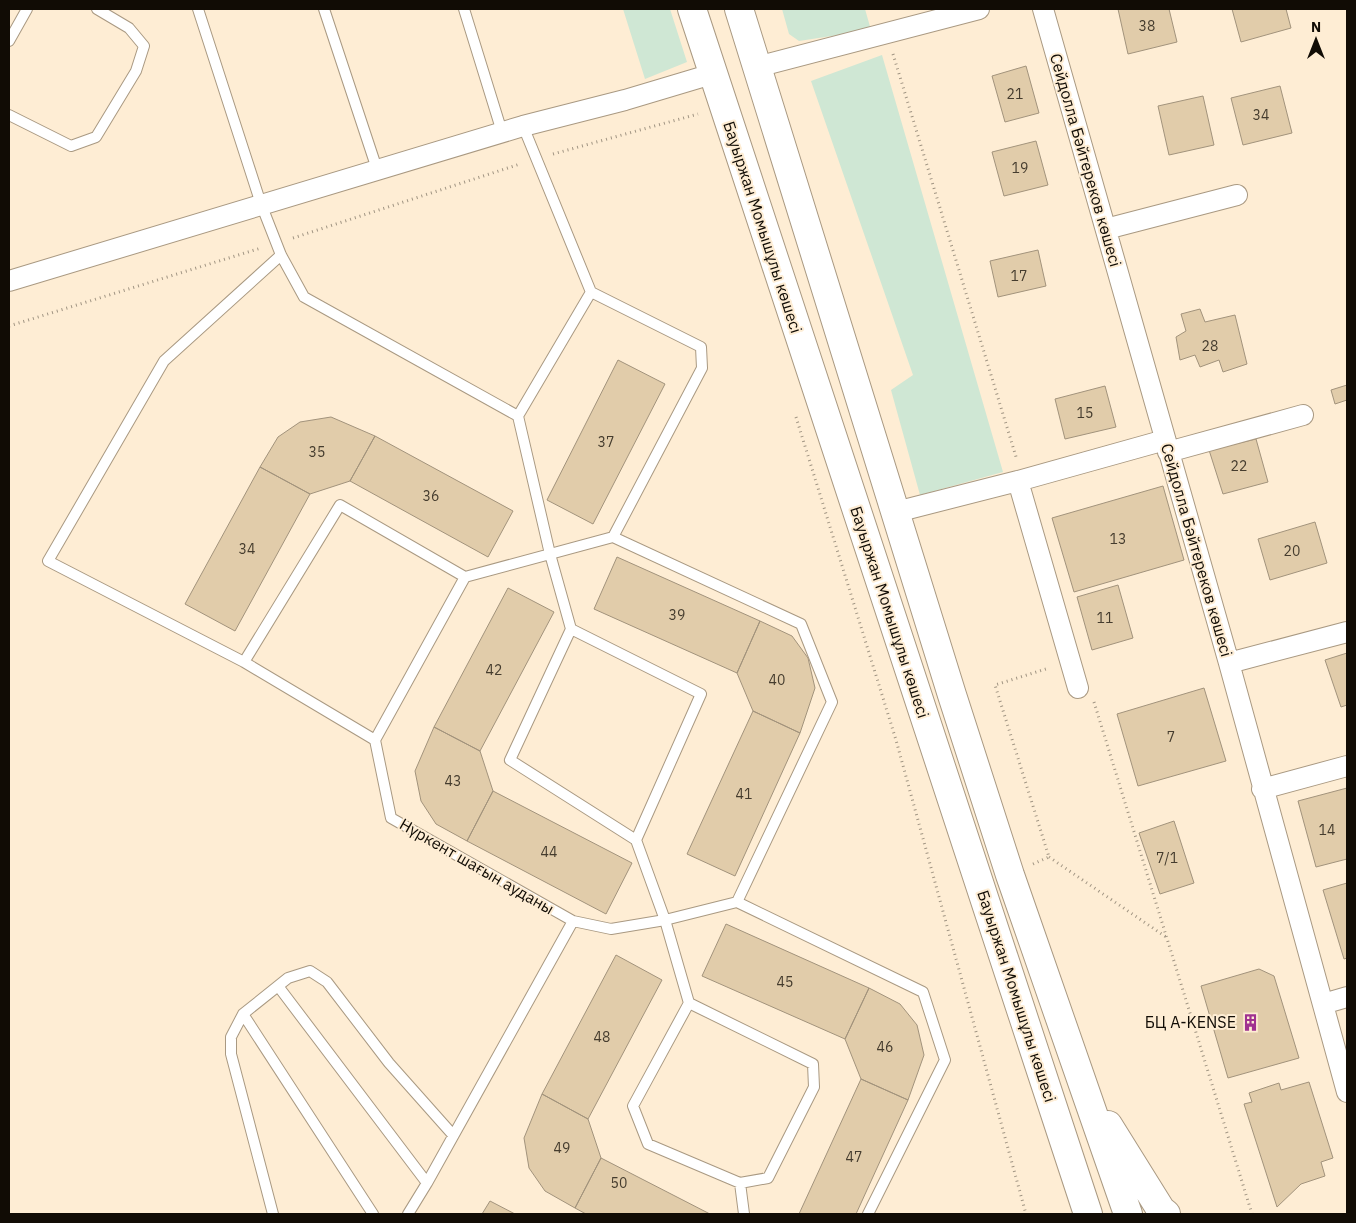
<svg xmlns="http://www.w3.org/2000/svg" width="1356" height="1223" viewBox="0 0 1356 1223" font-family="'IBM Plex Sans',sans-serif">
<rect width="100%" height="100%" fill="#feedd4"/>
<path fill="#cfe7d4" d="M623,9H670L687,62L645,79Z
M782,9H865L871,30L799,41L789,34Z
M882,55L1003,472L920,495L891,390L913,375L811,81Z"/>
<path fill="#e1ccaa" stroke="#a2937c" d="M1118,9H1169L1177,42L1128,54Z
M1232,9H1286L1291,28L1241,42Z
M1026,66L1039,113L1005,122L992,76Z
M1280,86L1292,133L1243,145L1231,98Z
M1203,96L1214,145L1169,155L1158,106Z
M1036,141L1048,185L1004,196L992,152Z
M1038,250L1046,286L998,297L990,261Z
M1200,309L1205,322L1235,315L1247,364L1223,372L1219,360L1200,367L1195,355L1180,360L1176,337L1186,331L1181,314Z
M618,360L665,384L593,524L547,500Z
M1347,385V400L1335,404L1331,390Z
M1105,386L1116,427L1065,439L1055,399Z
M331,417L375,436L350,481L310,494L260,467L278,437L300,422Z
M375,436L513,511L488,557L350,481Z
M1256,439L1268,482L1223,494L1209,450Z
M260,467L310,494L235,631L185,604Z
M1163,486L1184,560L1074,592L1052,518Z
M1315,522L1327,563L1270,580L1258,539Z
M617,557L760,621L737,673L594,609Z
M1118,585L1133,638L1092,650L1077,597Z
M508,588L554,612L480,751L434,727Z
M760,621L792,636L808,658L815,688L800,733L753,711L737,673Z
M1347,653V705L1341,707L1325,660Z
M1204,688L1226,761L1138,786L1117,714Z
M753,711L800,733L735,876L687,854Z
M434,727L480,751L493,791L467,841L436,824L421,801L415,771Z
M1347,788V859L1316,867L1298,801Z
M493,791L632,863L606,914L467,841Z
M1174,821L1194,883L1160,894L1139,833Z
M1347,883V958L1344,959L1323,890Z
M726,924L869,988L845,1039L702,976Z
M616,955L662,980L588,1119L542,1094Z
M1259,969L1274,976L1299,1058L1228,1078L1201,986Z
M869,988L900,1004L917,1025L924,1055L908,1100L861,1079L845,1039Z
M861,1079L908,1100L856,1214H799Z
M1309,1082L1333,1158L1321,1162L1325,1176L1301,1184L1277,1207L1244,1104L1252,1102L1249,1093L1279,1083L1281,1090Z
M542,1094L588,1119L601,1158L575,1208L545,1191L529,1168L524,1138Z
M601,1158L710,1214H586L575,1208Z
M490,1201L515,1214H482Z"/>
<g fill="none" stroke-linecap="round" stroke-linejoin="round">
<defs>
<path id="service" d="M198,9L261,204L281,255L304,297L518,416
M324,9L377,169
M464,9L502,132
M9,41L27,9
M9,115L71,146L96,137L136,71L144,46L129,28L97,9
M523,126L591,292L518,416L550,554L571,629L701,694L636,840L665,920L689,1003L813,1064L814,1087L768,1178L740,1183L648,1144L633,1106L689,1003
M591,292L701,347L702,368L613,537L801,624L832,702L737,902L923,992L945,1060L868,1214
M571,629L510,760L636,840
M244,662L48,561L164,361L281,255
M375,740L465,577
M573,921L611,929L665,920L737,902
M278,986L427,1183
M243,1014L373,1214
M740,1183L744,1214
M273,1214L231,1054V1037L243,1014L288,978L310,971L327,982L389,1063L453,1135
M408,1214L427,1183L573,921L391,818L375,740L244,662L340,505L465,577L613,537"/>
<path id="minor" d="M1043,9L1229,663L1347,1092
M757,67L979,9
M1106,229L1237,195
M9,281L523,126L625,100L712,74
M1168,452L1303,415
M1018,481L1165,440
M896,512L1018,481L1078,688
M1229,663L1347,632
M1262,789L1347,766
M1323,1004L1347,997"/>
<path id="primary" d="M692,9L1088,1214
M739,9L952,695L1010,875L1128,1214
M1108,1125L1161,1210L1166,1214"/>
</defs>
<use href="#service" stroke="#a99982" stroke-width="12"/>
<use href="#minor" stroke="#a99982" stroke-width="22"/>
<use href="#primary" stroke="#a99982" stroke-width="30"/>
<path stroke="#a19583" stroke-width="3" stroke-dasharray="1 4" stroke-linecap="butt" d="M893,54L1017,460
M553,154L698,114
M293,238L520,164
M9,326L261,248
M796,417L896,740L1026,1214
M1094,702L1252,1214
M1049,857L1166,937
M1033,864L1049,857L995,685L1049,668"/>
<use href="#service" stroke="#fff" stroke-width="10"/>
<use href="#minor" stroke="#fff" stroke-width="20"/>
<use href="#primary" stroke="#fff" stroke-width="28"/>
</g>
<defs>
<symbol id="building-bare" viewBox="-9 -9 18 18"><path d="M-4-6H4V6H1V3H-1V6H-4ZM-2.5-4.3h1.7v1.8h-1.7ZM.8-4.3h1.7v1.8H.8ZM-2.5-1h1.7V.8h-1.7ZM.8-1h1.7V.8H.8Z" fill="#9f3190" stroke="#feedd4" stroke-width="2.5" paint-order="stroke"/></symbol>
</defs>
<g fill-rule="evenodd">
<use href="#building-bare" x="1238" y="1010" width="25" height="25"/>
</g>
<g text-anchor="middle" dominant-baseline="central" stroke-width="4" stroke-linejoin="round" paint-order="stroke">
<g font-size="14" fill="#453c2e">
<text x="1147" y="26">38</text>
<text x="1015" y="94">21</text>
<text x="1261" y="115">34</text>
<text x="1020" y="168">19</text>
<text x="1019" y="276">17</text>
<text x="1210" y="346">28</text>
<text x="1085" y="413">15</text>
<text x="606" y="442">37</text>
<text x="317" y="452">35</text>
<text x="1239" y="466">22</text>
<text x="431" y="496">36</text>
<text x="1118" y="539">13</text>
<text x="247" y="549">34</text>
<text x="1292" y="551">20</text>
<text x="677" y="615">39</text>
<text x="1105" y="618">11</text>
<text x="494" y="670">42</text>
<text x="777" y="680">40</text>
<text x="1171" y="737">7</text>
<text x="453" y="781">43</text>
<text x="744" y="794">41</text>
<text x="1327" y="830">14</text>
<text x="549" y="852">44</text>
<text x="1167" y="858">7/1</text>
<text x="785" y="982">45</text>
<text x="602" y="1037">48</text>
<text x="885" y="1047">46</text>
<text x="562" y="1148">49</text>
<text x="854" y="1157">47</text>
<text x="619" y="1183">50</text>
</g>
<g font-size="16" fill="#110c05" stroke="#feedd4">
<text transform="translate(1086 160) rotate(74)">Сейдолла Бәйтереков көшесі</text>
<text transform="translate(763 227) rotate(72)">Бауыржан Момышұлы көшесі</text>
<text transform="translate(1197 550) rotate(74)">Сейдолла Бәйтереков көшесі</text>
<text transform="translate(890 612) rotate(72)">Бауыржан Момышұлы көшесі</text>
<text transform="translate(477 866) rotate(30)">Нүркент шағын ауданы</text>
<text transform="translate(1017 996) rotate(72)">Бауыржан Момышұлы көшесі</text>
</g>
<g font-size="16" fill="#110c05" stroke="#feedd4" text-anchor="end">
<text x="1236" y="1022">БЦ A-KENSE</text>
</g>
</g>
<rect width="1356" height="1223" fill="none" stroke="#110c05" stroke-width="20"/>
<g transform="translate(1316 40)" stroke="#feedd4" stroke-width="4" paint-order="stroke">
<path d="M0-4L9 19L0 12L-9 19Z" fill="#110c05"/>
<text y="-8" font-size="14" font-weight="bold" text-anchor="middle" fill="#110c05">N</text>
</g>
</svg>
